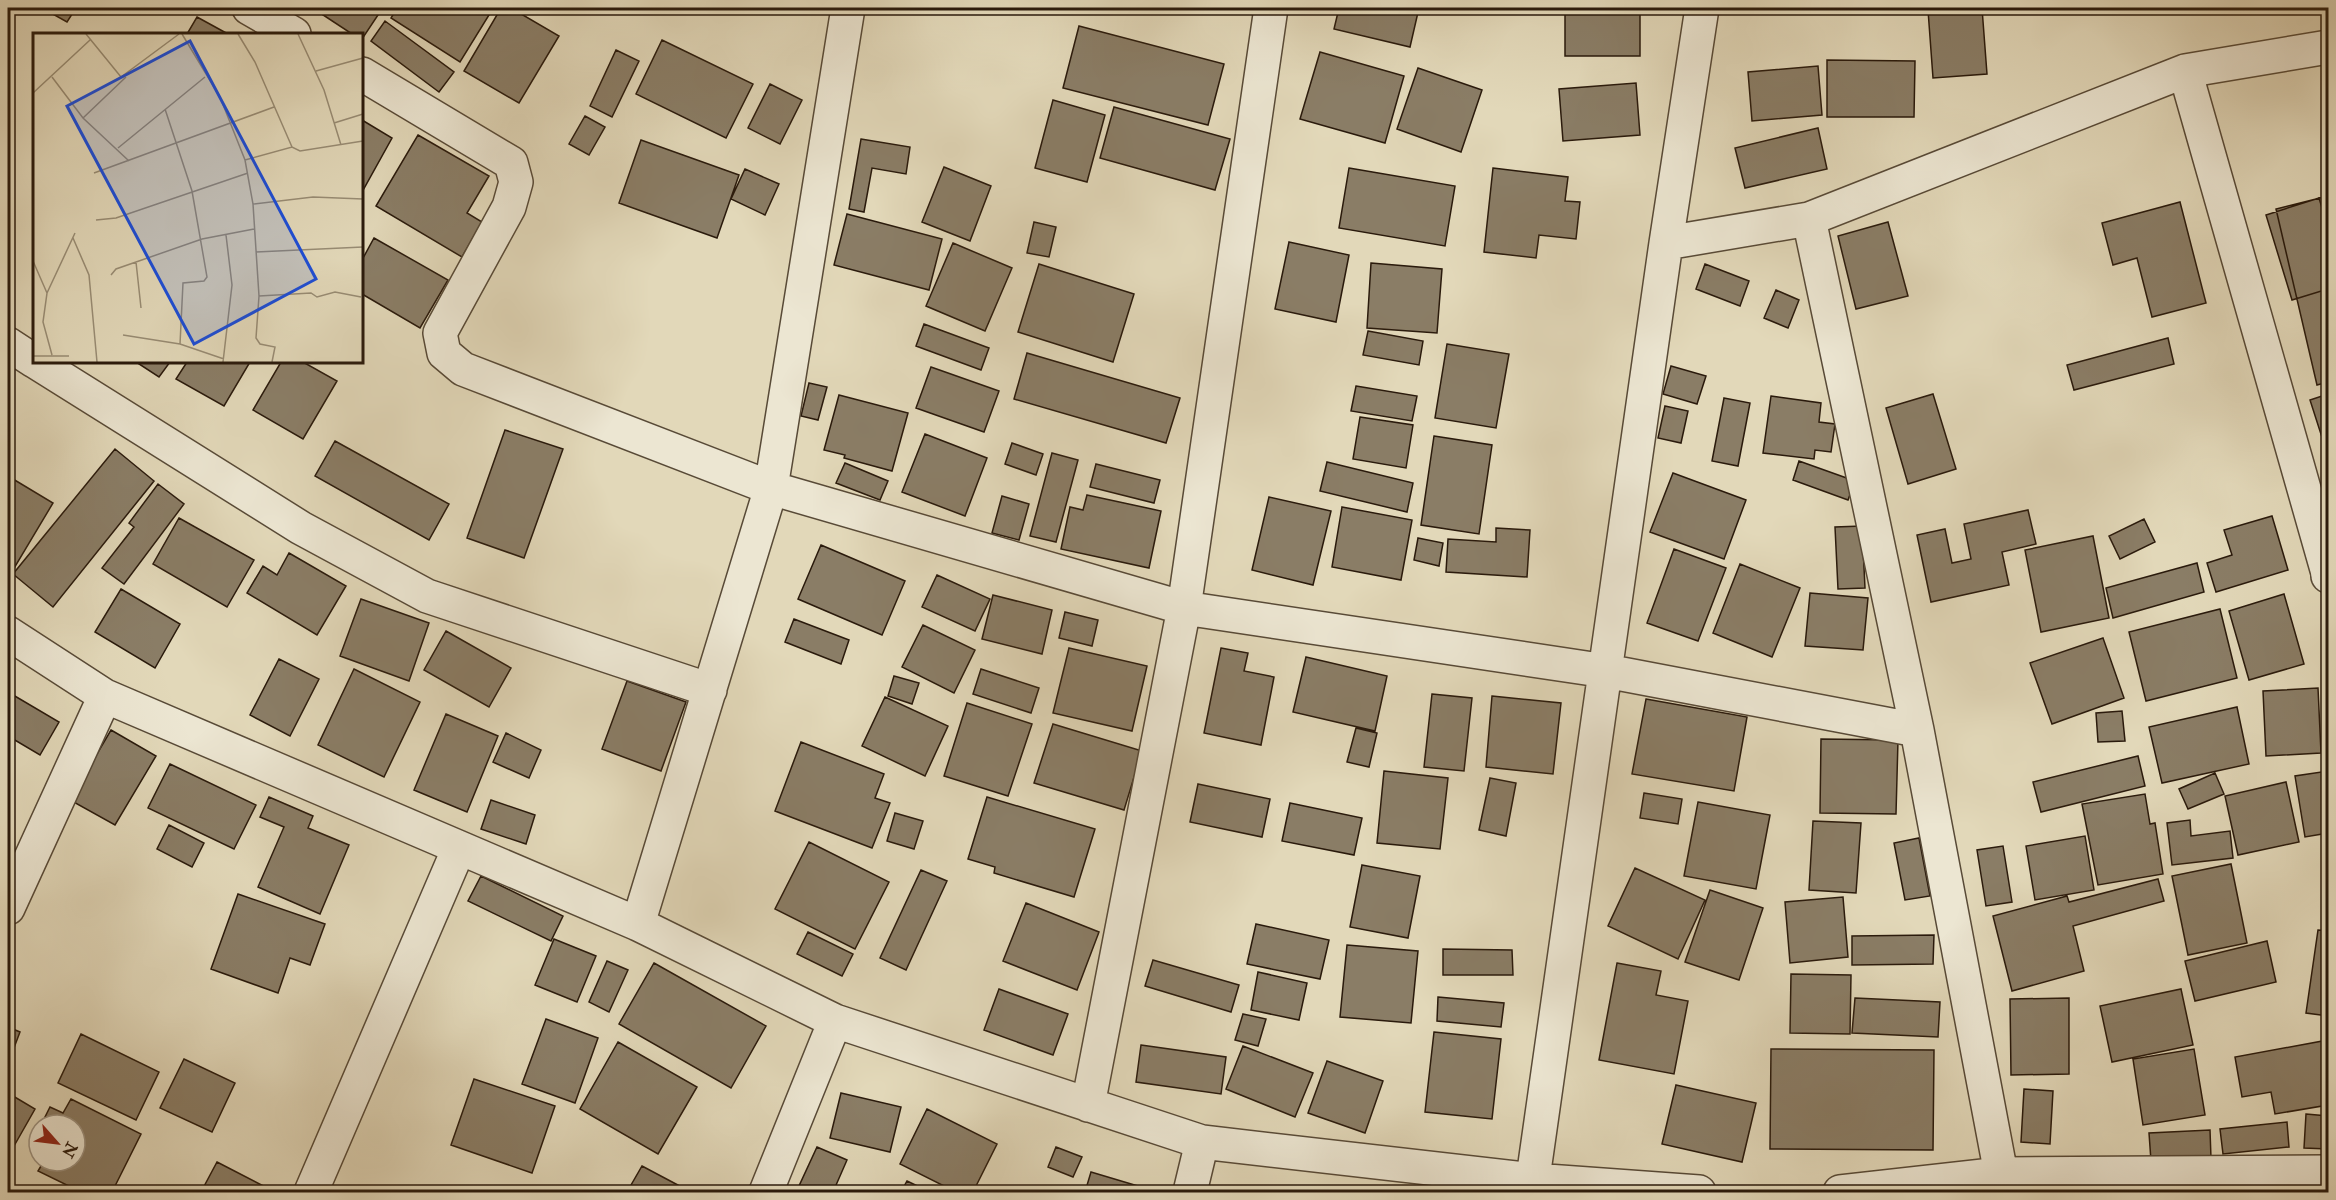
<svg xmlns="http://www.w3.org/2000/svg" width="2336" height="1200" viewBox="0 0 2336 1200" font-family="'IM FELL Double Pica',serif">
<rect width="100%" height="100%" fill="#e2d8b9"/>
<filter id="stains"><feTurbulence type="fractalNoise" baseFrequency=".00333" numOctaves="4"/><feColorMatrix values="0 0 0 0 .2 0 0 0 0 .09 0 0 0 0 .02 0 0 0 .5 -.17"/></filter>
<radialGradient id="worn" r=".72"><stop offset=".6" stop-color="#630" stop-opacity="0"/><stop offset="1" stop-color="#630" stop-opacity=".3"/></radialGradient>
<path fill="#8a7d66" stroke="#2a1a0c" stroke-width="1.5" d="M42,8H76L67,22Z
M319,8H366L378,15L362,39V34H352L317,11Z
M397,8H477L489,15L460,62L391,18Z
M501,8H511L559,36L519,103L464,71Z
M1339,8H1419L1410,47L1334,29Z
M1565,8H1640V56H1565Z
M1982,8L1987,74L1933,78L1928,10Z
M197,17L228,34H187Z
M385,21L454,72L439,92L371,41Z
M1079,26L1224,64L1208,125L1063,88Z
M662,40L753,84L726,138L636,94Z
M616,50L639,61L612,117L590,106Z
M1320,52L1404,76L1385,143L1300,119Z
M1827,60L1915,61L1914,117H1827Z
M1818,66L1822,115L1752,121L1748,72Z
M1418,68L1482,90L1461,152L1397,129Z
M1636,83L1640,135L1563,141L1559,89Z
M770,84L802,100L780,144L748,128Z
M1053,100L1105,115L1087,182L1035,168Z
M1114,107L1230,139L1215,190L1100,158Z
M585,116L605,127L589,155L569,144Z
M362,120L392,138L362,192Z
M1818,128L1827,169L1745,188L1735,148Z
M418,135L489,176L467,213L482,222L462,257L376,206Z
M861,139L910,147L906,174L872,168L864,212L849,209Z
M641,140L739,175L717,238L619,203Z
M944,167L991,186L970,241L922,222Z
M1349,168L1455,186L1445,246L1339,228Z
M1493,168L1568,177L1565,201L1580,202L1576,239L1539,235L1536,258L1484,252Z
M745,169L779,184L765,215L731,199Z
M2328,196V382L2317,385L2276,209Z
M2319,198L2328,228V289L2292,300L2266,215Z
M2180,202L2206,303L2152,317L2137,258L2113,265L2102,223Z
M847,214L942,239L929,290L834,265Z
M1034,222L1056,227L1049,257L1027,253Z
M1888,222L1908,296L1856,309L1838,236Z
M374,238L448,280L420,328L362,294V260Z
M1289,242L1349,255L1336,322L1275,309Z
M953,243L1012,268L985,331L926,306Z
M1371,263L1442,269L1437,333L1367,328Z
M1039,264L1134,294L1113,362L1018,332Z
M1705,264L1749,281L1740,306L1696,289Z
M1776,290L1799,300L1788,328L1764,318Z
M924,324L989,348L981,370L916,346Z
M1368,331L1423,341L1419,365L1363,355Z
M2168,338L2174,364L2074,390L2067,365Z
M1447,344L1509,354L1496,428L1435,418Z
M1027,353L1180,398L1166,443L1014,399Z
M136,362H170L159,377Z
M187,362H250L224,406L176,379Z
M281,362H303L337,381L303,439L253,410Z
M1671,366L1706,376L1697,404L1663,394Z
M931,367L999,391L984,432L916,408Z
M809,383L827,387L818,420L801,416Z
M1356,386L1417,396L1412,421L1351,411Z
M1933,394L1956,469L1908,484L1886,408Z
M2328,394V456L2310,400Z
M839,395L908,413L892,471L844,458L845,455L824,450Z
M1771,396L1821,403L1819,422L1835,424L1831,452L1815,450L1814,459L1763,453Z
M1724,398L1750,403L1738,466L1712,461Z
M1665,406L1688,411L1681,443L1658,438Z
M1360,417L1413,425L1406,468L1353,459Z
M505,430L563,449L524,558L467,538Z
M925,434L987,458L965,516L902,492Z
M1434,436L1492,445L1479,534L1421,525Z
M335,441L449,504L429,540L315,476Z
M1012,443L1043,454L1036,475L1005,464Z
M115,449L154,481L53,607L13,574Z
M1052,453L1078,460L1056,542L1030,536Z
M1799,461L1855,481L1848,500L1793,480Z
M1327,462L1413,483L1407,512L1320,491Z
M845,463L888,481L880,500L836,483Z
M1096,464L1160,480L1154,503L1090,487Z
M1673,473L1746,500L1724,559L1650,532Z
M8,476L53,503L13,570L8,567Z
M158,484L184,504L124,584L102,568L134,527L129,523Z
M1087,495L1161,511L1149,568L1061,549L1070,507L1083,510Z
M1002,496L1029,504L1019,540L992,533Z
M1269,497L1331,511L1313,585L1252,570Z
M1342,507L1412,520L1401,580L1332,567Z
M2028,510L2036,544L2002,552L2009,585L1931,602L1917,535L1945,529L1952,563L1971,559L1964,524Z
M2272,516L2288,570L2216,592L2207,563L2232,555L2224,530Z
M179,518L254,560L227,607L153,564Z
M2144,519L2155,542L2120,559L2109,536Z
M1862,526L1865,588L1838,589L1835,527Z
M1496,528L1530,530L1527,577L1446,572L1448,539L1496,542Z
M2093,536L2109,618L2041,632L2025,550Z
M1418,538L1443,543L1439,566L1414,560Z
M821,545L905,581L882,635L798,599Z
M1674,549L1726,568L1698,641L1647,623Z
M289,553L346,586L317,635L247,593L263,566L277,575Z
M2197,563L2204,592L2113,618L2106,588Z
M1740,564L1800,588L1772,657L1713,633Z
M937,575L990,599L975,631L922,607Z
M121,589L180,624L155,668L95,632Z
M1810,593L1868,598L1863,650L1805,646Z
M2284,594L2304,664L2249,680L2229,611Z
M993,595L1052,610L1042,654L982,639Z
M361,599L429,623L409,681L340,656Z
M2220,609L2237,678L2146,701L2129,632Z
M1065,612L1098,620L1092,646L1059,638Z
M794,619L849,640L841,664L785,642Z
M923,625L975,650L954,693L902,667Z
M446,631L511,668L489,707L424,670Z
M2103,638L2124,698L2052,724L2030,663Z
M1069,648L1147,666L1132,731L1053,713Z
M1221,648L1248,653L1244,671L1274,677L1261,745L1204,733Z
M1306,657L1387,676L1375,731L1293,712Z
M279,659L319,679L290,736L250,715Z
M354,669L420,702L384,777L318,745Z
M981,669L1039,688L1031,713L973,694Z
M894,676L919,683L912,704L888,696Z
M627,681L686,702L661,771L602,749Z
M2318,688L2321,753L2266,756L2263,691Z
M8,692L59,722L40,755L8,736Z
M1432,694L1472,698L1464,771L1424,767Z
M1492,696L1561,703L1553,774L1486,767Z
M885,697L948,726L925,776L862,746Z
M1646,699L1747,717L1734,791L1632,774Z
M967,703L1032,724L1008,796L944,776Z
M2237,707L2249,764L2162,783L2149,727Z
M2122,711L2125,741L2098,742L2096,713Z
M446,714L498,736L467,812L414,790Z
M1053,724L1142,751L1124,810L1034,783Z
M1356,728L1377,733L1369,767L1347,762Z
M111,730L156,756L115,825L70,800Z
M506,733L541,750L529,778L493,762Z
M1821,739L1898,740L1896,814L1820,813Z
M801,742L884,774L875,798L890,803L872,848L775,811Z
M2138,756L2145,786L2041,812L2033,782Z
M170,764L256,805L234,849L148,808Z
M1384,771L1448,778L1440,849L1377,843Z
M2328,771V833L2305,837L2295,776Z
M2215,773L2224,794L2188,809L2179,789Z
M1490,778L1516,783L1506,836L1479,830Z
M2286,782L2299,842L2238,855L2225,796Z
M1198,784L1270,799L1262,837L1190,822Z
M1644,793L1682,799L1678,824L1640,818Z
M2145,794L2150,824L2155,823L2163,874L2098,885L2082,804Z
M269,797L313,816L308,828L349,845L320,914L258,887L284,827L260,817Z
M987,797L1095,829L1074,897L994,873L995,867L968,859Z
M491,800L535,815L526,844L481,829Z
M1698,802L1770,815L1756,889L1684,876Z
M1290,803L1362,818L1354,855L1282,841Z
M895,813L923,821L914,849L887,841Z
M2190,820L2191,836L2230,831L2233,858L2172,865L2167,823Z
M1813,821L1861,823L1856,893L1809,890Z
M169,825L204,843L192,867L157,849Z
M2085,836L2094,890L2035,900L2026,846Z
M1919,838L1930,896L1905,900L1894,843Z
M809,842L889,882L855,949L775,909Z
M2003,846L2012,902L1986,906L1977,850Z
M2231,864L2247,943L2188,955L2172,876Z
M1362,865L1420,876L1408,938L1350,927Z
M1635,868L1705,900L1678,959L1608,926Z
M921,870L947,881L906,970L880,958Z
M481,876L563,916L551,941L468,901Z
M2158,879L2164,901L2073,926L2084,971L2012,991L1993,916L2067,896L2069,902Z
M1710,890L1763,908L1739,980L1685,962Z
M238,894L325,924L310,965L290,958L278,993L211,969Z
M1843,897L1848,957L1790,963L1785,902Z
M1026,903L1099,932L1077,990L1003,961Z
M1256,924L1329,940L1320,979L1247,964Z
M2318,930L2328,931V1016L2306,1013Z
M808,932L853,954L842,976L797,954Z
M1934,935L1933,964L1852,965V936Z
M554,939L596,956L577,1002L535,985Z
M2267,941L2276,982L2195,1001L2185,961Z
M1347,945L1418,951L1411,1023L1340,1017Z
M1443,949L1512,950L1513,975H1443Z
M1153,960L1239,985L1231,1012L1145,986Z
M607,961L628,970L609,1012L589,1002Z
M654,963L766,1026L731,1088L619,1024Z
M1617,963L1661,971L1656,995L1688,1001L1674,1074L1599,1060Z
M1258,972L1307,983L1299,1020L1251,1010Z
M1791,974L1851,975L1850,1034L1790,1033Z
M999,989L1068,1014L1053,1055L984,1030Z
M2181,989L2193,1045L2112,1062L2100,1006Z
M1438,997L1504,1003L1501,1027L1437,1021Z
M1855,998L1940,1002L1938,1037L1852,1033Z
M2069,998V1074L2011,1075L2010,999Z
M1243,1014L1266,1019L1258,1046L1235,1040Z
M546,1019L598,1038L575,1103L522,1084Z
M8,1027L20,1032L9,1061H8Z
M1434,1032L1501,1039L1492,1119L1425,1112Z
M81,1034L159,1072L136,1120L58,1083Z
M2328,1040V1105L2275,1114L2271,1092L2242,1097L2235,1057Z
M618,1042L697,1087L658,1154L580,1109Z
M1141,1045L1226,1057L1221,1094L1136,1082Z
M1243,1046L1313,1073L1295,1117L1226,1089Z
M1771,1049L1934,1050L1933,1150L1770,1149Z
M2194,1049L2205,1115L2143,1125L2133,1059Z
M184,1059L235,1083L212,1132L160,1108Z
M1327,1061L1383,1081L1365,1133L1308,1113Z
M474,1079L555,1106L532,1173L451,1145Z
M1676,1085L1756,1103L1742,1162L1662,1144Z
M2024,1089L2053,1091L2050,1144L2021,1142Z
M8,1093L35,1109L14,1146L8,1142Z
M841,1093L901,1107L890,1152L830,1138Z
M71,1099L141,1134L112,1192H81L38,1171L44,1161H75V1125H41L50,1107L63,1113Z
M927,1109L997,1144L973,1192H956L900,1164Z
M2306,1114L2328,1116V1149L2304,1148Z
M2287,1122L2289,1147L2223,1154L2220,1129Z
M39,1129V1146L32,1143Z
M2210,1130L2211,1158L2151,1161L2149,1133Z
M817,1147L847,1160L833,1192H812L799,1186Z
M1056,1147L1082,1157L1073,1177L1048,1167Z
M217,1162L275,1192H201Z
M642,1166L691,1192H627Z
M1091,1172L1158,1192H1085Z
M907,1181L930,1192H901Z"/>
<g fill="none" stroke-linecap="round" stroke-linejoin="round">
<defs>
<path id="minor" d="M249,8L294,34
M2185,71L2328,573
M362,74L511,163L516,182L509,207L440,333L444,353L463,369L771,488L1184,608L1606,671L1917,730
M1809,219L1917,730L2001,1174
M1666,243L1809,219L2185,71L2328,47
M8,344L34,361
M36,362L301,528L427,596L710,690
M8,633L105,696L638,924L835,1021L1202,1142L1533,1180L1699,1192
M8,908L105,696
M638,924L771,488L848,8
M1088,1105L1184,608L1271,8
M311,1192L459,848
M766,1192L835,1021
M1190,1192L1202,1142
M1531,1192L1666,243L1702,8
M1840,1192L2001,1174L2328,1172"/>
<path id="tertiary" d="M2328,572V576"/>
</defs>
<use href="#minor" stroke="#584a37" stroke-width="36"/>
<use href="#tertiary" stroke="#584a37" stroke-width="36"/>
<use href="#minor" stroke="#ece6d2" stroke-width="33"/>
<use href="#tertiary" stroke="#ece6d2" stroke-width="33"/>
</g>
<g transform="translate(33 33)">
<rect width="330" height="330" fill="#e2d8b9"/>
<path fill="none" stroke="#988c74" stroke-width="1.5" d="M53,1L88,44L146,1M149,1L187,64L212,127L220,171L226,263L223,305L227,311L242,314L239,329M205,1L222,29L259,114M265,1L291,57L308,112M283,38L330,25M19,44L50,85L96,128M0,60L57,7M132,76L159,158L174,244L171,248L150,250L147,311M50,85L93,44M301,90L330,81M85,115L172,44M212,127L259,114L267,118L330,108M61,140L241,74M220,171L280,164L330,166M63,187L83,185L215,140M40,205L56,242L64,329M223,219L330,214M0,228L14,260L10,289L19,322M103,229L108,275M78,242L83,236L169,206L221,196M14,260L42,200M226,263L278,260L284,264L302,259L328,264M90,302L147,311L191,326M0,323H36M190,329L199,252L193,202"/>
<path fill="#1d4ed8" fill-opacity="0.15" stroke="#1d4ed8" stroke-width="3" d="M157,8L283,246L161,311L34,73Z"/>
<rect width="330" height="330" fill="none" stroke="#2a1a0c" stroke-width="3"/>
</g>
<rect width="2336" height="1200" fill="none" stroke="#e2d8b9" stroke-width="30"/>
<rect x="9" y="9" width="2318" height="1182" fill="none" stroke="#2a1a0c" stroke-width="3"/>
<rect x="15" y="15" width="2306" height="1170" fill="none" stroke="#2a1a0c" stroke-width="1.5"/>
<g transform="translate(57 1143) rotate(118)"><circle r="28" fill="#ece6d2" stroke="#9e9483" stroke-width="1.5"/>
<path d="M0-4.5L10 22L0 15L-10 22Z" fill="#8f2418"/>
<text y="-9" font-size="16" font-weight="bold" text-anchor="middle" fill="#2a1a0c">N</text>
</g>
<rect width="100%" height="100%" filter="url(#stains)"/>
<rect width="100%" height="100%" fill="url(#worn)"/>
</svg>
